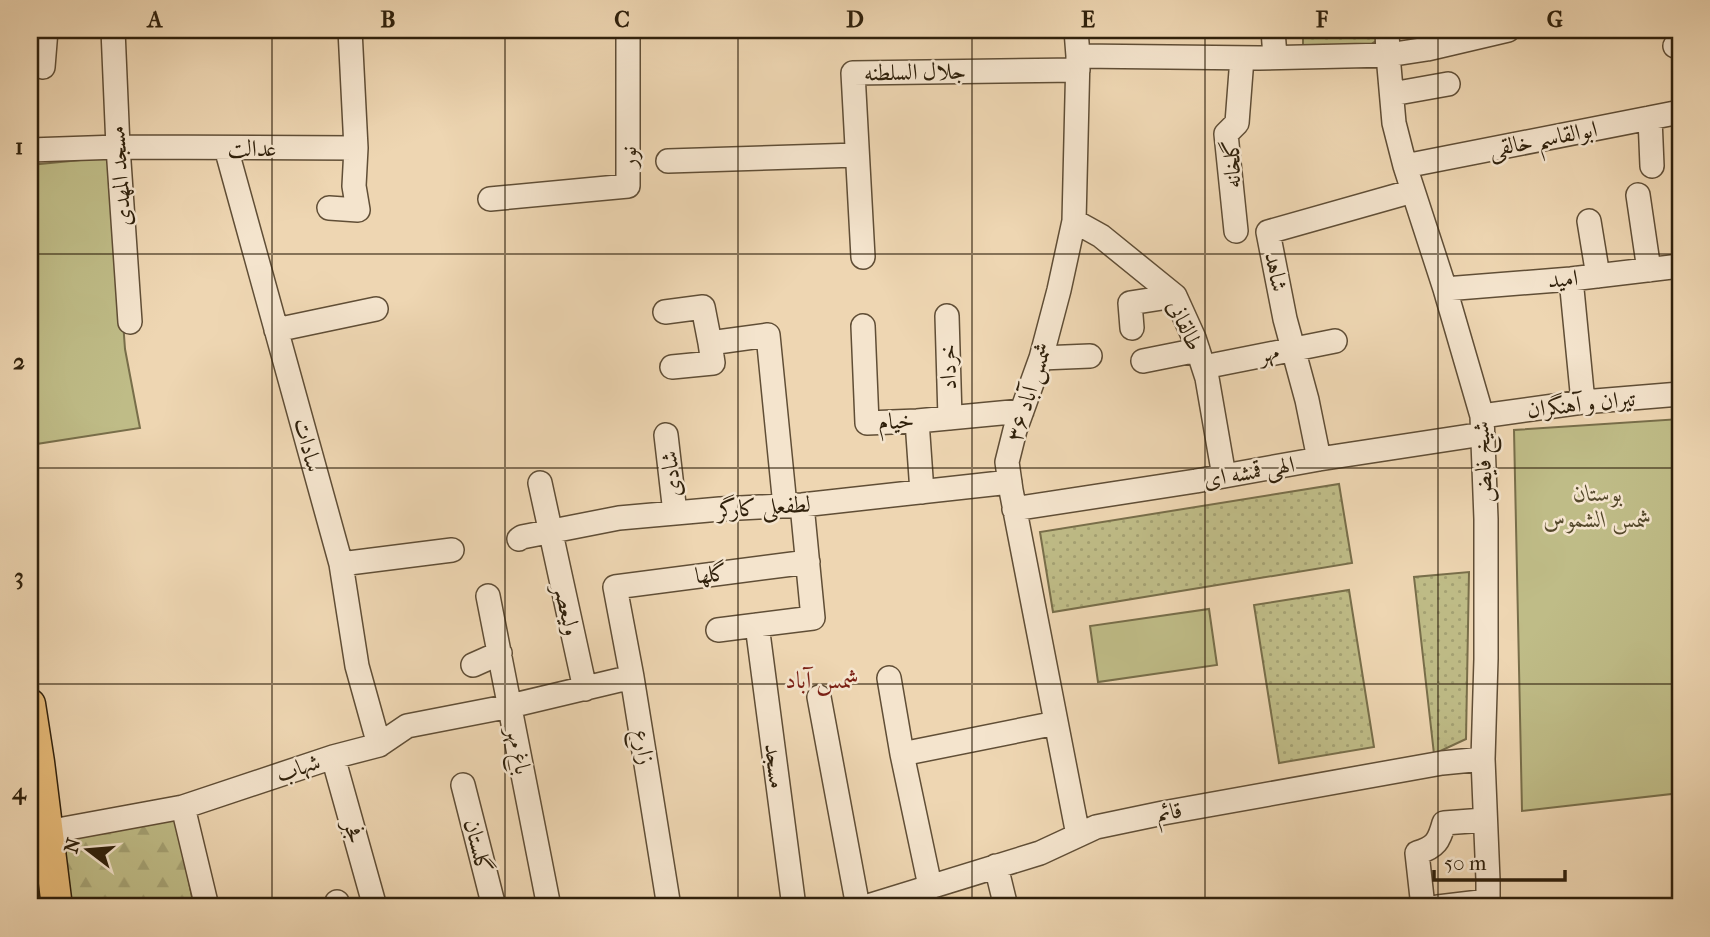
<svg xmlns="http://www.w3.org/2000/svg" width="1710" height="937" viewBox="0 0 1710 937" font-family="'IM FELL French Canon',Amiri,serif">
<defs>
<pattern id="grass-dots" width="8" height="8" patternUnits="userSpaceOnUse" patternTransform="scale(1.75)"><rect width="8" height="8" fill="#bfbc87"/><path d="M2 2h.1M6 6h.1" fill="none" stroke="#a4a173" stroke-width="1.8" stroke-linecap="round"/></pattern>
<pattern id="forest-firs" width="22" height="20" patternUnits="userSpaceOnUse" patternTransform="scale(1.75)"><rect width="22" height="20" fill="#bfbc87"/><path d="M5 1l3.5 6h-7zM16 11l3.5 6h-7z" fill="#a4a173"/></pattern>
</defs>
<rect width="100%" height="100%" fill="#eed6b2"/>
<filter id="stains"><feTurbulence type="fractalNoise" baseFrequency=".00286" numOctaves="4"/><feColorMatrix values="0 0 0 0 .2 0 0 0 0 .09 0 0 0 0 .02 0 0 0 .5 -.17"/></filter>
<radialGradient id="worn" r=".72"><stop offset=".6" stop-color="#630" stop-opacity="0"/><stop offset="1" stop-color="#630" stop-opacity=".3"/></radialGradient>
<path fill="url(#grass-dots)" stroke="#786e4a" stroke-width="2" d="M1303,30H1381V37L1369,46L1303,47Z
M1339,484L1352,563L1053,612L1040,532Z
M1469,572L1466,739L1434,754L1414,577Z
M1349,590L1374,747L1279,763L1254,605Z"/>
<path fill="url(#forest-firs)" stroke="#786e4a" stroke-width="2" d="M174,807L194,907H67L58,835Z"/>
<path fill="#bfbc87" stroke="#786e4a" stroke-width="2" d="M111,157L125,349L140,428L30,445V165Z
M1680,419V793L1522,811L1514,430Z
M1209,609L1217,665L1098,682L1090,626Z"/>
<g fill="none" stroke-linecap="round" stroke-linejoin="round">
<defs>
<path id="minor" d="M113,30L118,147L130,322
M1076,30L1078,56L1074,221L1059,290L1041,358L1015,430L1007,462L1011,490L1078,835
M1273,30L1275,57
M1387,30L1388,55L1394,123L1405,166L1445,289L1482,416L1486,519V659L1483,759L1488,880V907
M1675,46L1680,45
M1078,56L1259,58L1388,55L1427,49L1508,30
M43,67L46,30
M1392,94L1448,84
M1650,118L1652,166
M226,148L341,564L357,666L379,745
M30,150L118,147L356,148L350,30
M668,161L857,155
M1405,166L1680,112
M1638,195L1649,270
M490,199L628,186V30
M329,208L358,210L354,186L356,148
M1074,221L1101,236L1175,296L1194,338L1207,378L1224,476
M1589,221L1598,276
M1236,231L1226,134L1237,123L1242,58
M863,257L853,73L1078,70
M1571,279L1583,402
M1445,289L1571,279L1680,266
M665,312L703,307L710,343L768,335L785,506
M947,316L950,418
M863,326L867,423L917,421L1022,411
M1132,328L1130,303L1175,296
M276,330L376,309
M1041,358L1090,356
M1143,361L1198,350
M672,367L713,363L710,343
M1204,367L1335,341
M1482,416L1583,402L1680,394
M917,421L922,492
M666,435L675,513
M1319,459L1307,400L1285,319L1268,232L1413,191
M540,483L585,689
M1014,509L1196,481L1319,459L1483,434
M519,539L522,537L619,518L720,509L802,505L1010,482
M341,564L452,550
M488,596L549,907
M757,625L794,907
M718,630L813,618L802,505
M473,665L500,653
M889,678L902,754L930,886
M819,697L858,907
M902,754L1056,723
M333,757L375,907
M463,785L494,907
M47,832L183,807
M996,866L1006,907
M337,902V907
M207,907L183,807L333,757L379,745L407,726L510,706L632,677
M669,907L632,677L615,587L808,562
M865,907L1040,853L1096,827L1163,813L1442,763L1483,759
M1423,907L1417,853C1436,847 1439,841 1444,823L1484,820
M1438,907L1488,901"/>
<path id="major" d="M30,704L39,762L57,907"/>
</defs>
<use href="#minor" stroke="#604e36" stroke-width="26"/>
<use href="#major" stroke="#30210c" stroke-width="33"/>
<use href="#minor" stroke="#f4e4cd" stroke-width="23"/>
<use href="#major" stroke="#e7bb79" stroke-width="30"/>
</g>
<path fill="none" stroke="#30210c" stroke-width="2" stroke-opacity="0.55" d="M272,30V907M505,30V907M738,30V907M972,30V907M1205,30V907M1438,30V907M30,254H1680M30,468H1680M30,684H1680"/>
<g text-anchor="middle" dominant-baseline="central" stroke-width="5" stroke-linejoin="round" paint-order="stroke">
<g font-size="23" fill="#30210c" stroke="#f4e4cd">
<text transform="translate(915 72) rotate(-1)">جلال السلطنه</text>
<text transform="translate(1543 139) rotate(-11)">ابوالقاسم خالقی</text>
<text x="252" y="148">عدالت</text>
<text transform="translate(628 157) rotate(-90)">نور</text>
<text transform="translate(1232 164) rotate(-92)">گلخانه</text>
<text transform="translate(120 176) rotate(-94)">مسجد المهدی</text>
<text transform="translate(1276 272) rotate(79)">شاهد</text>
<text transform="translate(1563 279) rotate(-5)">امید</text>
<text transform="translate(1185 325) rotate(65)">طالقانی</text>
<text transform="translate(1269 353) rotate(-12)">مهر</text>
<text transform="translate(948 367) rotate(-91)">خرداد</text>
<text transform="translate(1029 392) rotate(-72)">شمس آباد ۳۶</text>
<text transform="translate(1581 404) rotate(-6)">تیران و آهنگران</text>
<text transform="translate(896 421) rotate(-3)">خیام</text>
<text transform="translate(308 445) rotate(75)">سادات</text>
<text transform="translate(1483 462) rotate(-93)">شیخ فایض</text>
<text transform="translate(1249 472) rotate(-10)">الهی قمشه ای</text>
<text transform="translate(671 474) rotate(-96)">شادی</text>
<text transform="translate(764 507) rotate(-4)">لطفعلی کارگر</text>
<text transform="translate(711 574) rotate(-7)">گلها</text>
<text transform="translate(567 610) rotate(77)">ولیعصر</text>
<text transform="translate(644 747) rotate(81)">زارع</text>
<text transform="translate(519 751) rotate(79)">باغ مهر</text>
<text transform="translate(775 766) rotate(83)">مسجد</text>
<text transform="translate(298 768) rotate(-19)">شهاب</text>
<text transform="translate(1169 812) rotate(-11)">قائم</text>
<text transform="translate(354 832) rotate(74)">فجر</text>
<text transform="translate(478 846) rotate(76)">گلستان</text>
</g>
<g font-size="23" font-style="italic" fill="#54482b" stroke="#f4e4cd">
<text x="1598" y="493">بوستان<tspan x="1598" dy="26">شمس الشموس</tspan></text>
</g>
<g font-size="24" fill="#7a1f14" stroke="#f4e4cd">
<text x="822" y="680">شمس آباد</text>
</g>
</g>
<rect width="1710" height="937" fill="none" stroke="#eed6b2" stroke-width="77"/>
<g transform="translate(88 850) rotate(286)" stroke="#f4e4cd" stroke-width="5" paint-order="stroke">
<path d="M0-5L12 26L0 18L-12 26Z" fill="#30210c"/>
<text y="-10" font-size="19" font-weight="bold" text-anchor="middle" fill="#30210c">N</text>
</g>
<path d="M1434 870v10h131v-10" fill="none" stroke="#30210c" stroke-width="3.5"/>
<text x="1444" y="870" font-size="21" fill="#30210c" stroke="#f4e4cd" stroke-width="5" paint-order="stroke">50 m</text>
<rect x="38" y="38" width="1634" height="860" fill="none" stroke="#30210c" stroke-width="2.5"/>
<g font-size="23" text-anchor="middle" font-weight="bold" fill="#30210c">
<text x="155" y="27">A</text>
<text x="388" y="27">B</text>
<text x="622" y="27">C</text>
<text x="855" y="27">D</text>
<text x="1088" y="27">E</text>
<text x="1322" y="27">F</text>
<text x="1555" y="27">G</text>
<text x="19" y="154">1</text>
<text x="19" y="369">2</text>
<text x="19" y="584">3</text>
<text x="19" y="799">4</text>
</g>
<rect width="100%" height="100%" filter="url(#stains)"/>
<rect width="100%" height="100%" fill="url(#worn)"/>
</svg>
